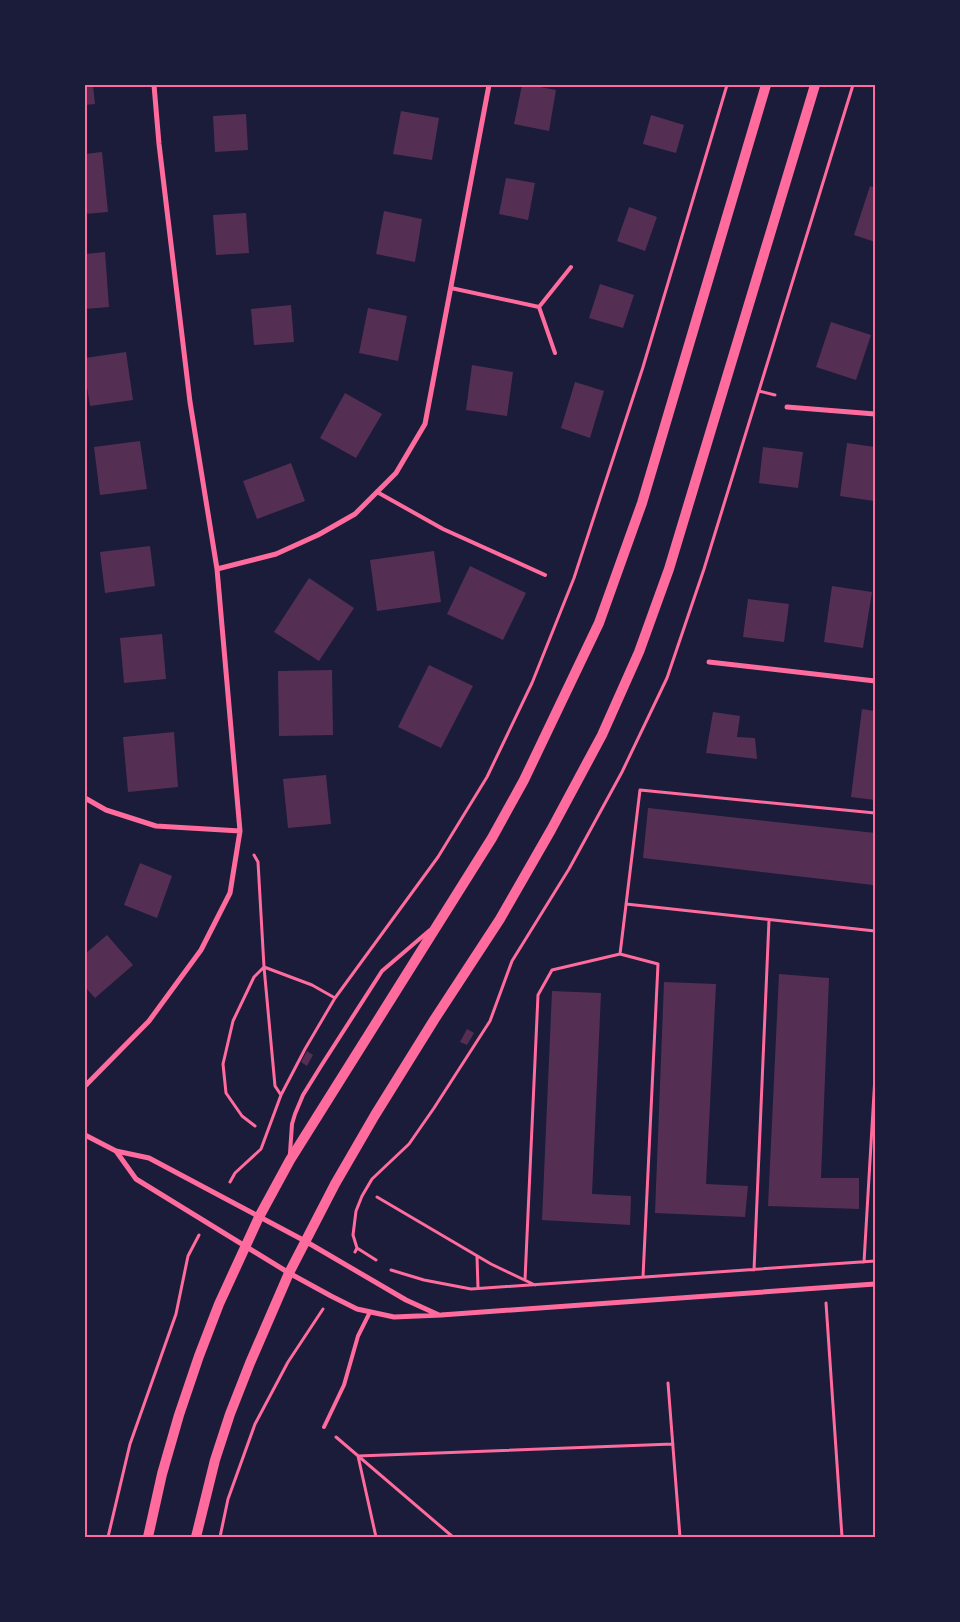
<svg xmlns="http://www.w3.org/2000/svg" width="960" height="1622" viewBox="0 0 960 1622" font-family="'DejaVu Sans',sans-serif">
<rect width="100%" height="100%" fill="#1b1b3a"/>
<path fill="#542f53" d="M85,85H93L95,104L85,105Z
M522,85H530L556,90L549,131L514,124Z
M401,111L439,118L432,160L393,154Z
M246,114L248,150L215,152L213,116Z
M651,115L684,125L676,153L643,144Z
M102,152L108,212L85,214V154Z
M506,178L535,183L528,220L499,214Z
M870,186L875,188V242L854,235Z
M629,207L657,217L645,251L617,241Z
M384,211L422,219L415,262L376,254Z
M246,213L249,253L216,255L213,215Z
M105,252L109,307L85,309V254Z
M600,284L634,295L623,328L589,318Z
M291,305L294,342L254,345L251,309Z
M368,308L407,316L398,361L359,353Z
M831,322L871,335L856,380L816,367Z
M126,352L133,400L90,406L85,375V358Z
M472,365L513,372L507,416L466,410Z
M575,382L604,391L590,438L561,428Z
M345,393L382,414L356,458L320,438Z
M140,441L147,489L100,495L94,447Z
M847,443L875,447L874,501L840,496Z
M763,447L803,452L798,488L759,483Z
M291,463L305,501L257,519L243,481Z
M150,546L155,586L105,593L100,552Z
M434,551L441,602L377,611L370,560Z
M470,566L526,593L503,640L447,614Z
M309,578L354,608L319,661L274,632Z
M832,586L872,592L863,648L824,642Z
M748,599L789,604L784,642L743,637Z
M162,634L166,679L124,683L120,638Z
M429,665L473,686L441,748L398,727Z
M332,670L333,735L279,736L278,671Z
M862,709L875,711V800L851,797Z
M713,712L740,716L737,737L755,738L757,759L706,753Z
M174,732L178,787L128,792L123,737Z
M326,775L331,824L288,828L283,779Z
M648,808L875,833L873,885L643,858Z
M140,863L172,876L157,918L124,905Z
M107,935L133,965L95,998L85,987V954Z
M779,974L829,978L821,1178H859V1209L768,1206Z
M664,982L716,984L706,1184L748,1186L745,1217L655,1213Z
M552,991L601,993L592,1194L631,1196L630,1225L542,1220Z
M467,1029L474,1033L467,1045L460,1042Z
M307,1051L313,1055L307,1066L301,1062Z"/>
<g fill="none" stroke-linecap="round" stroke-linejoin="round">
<path stroke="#ff6b9d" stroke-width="3" d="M759,391L775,395
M254,855L258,862L264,967L254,977L233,1021L223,1064L226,1093L242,1116L255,1126
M626,904L875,931
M620,954L640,790L875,813
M281,1095L275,1086L264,967L312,985L335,998
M230,1182L235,1173L261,1149L281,1095L305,1049L335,998L438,857L487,777L532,683L574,578L643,367L727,85
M377,1197L491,1264L535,1285
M357,1248L376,1260
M355,1252L357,1248L353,1235L356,1211L362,1196L372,1179L409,1144L434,1108L490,1021L512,961L569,869L622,772L667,678L704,569L853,85
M477,1256L478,1288
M864,1262L875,1076
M391,1270L424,1280L471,1289L875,1261
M754,1270L769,920
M525,1280L538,995L552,970L620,954L658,964L643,1277
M826,1303L842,1537
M668,1383L680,1537
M336,1437L453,1537
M108,1537L130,1444L176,1314L188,1256L199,1235
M220,1537L228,1499L255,1424L288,1362L323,1309
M376,1537L358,1456L673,1444"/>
<path stroke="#ff6b9d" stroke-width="4" d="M451,288L539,307L571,267
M539,307L555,353
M377,492L443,529L545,575
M290,1153L292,1124L295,1114L303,1095L321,1066L382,971L430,930
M324,1427L344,1385L358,1336L370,1312"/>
<path stroke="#ff6b9d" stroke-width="5" d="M787,407L875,414
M217,569L276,554L318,535L355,514L396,473L425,424L489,85
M709,662L875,681
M85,798L106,810L156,826L240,831
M85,1086L149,1021L201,950L230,893L240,831L217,569L190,402L159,144L154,85
M85,1135L116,1151L149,1158L305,1241L406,1300L439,1315
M116,1151L136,1179L289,1273L331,1296L357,1309L394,1317L441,1315L875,1284"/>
<path stroke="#ff6b9d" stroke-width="10" d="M148,1537L162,1474L179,1415L199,1356L219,1304L259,1217L290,1160L492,838L524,780L599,623L642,503L766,85
M196,1537L215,1460L230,1414L250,1363L289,1273L335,1184L375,1115L434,1020L500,919L551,830L602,735L639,652L669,569L815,85"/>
</g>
<rect width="960" height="1622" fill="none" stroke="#1b1b3a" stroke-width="172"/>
<rect x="86" y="86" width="788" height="1450" fill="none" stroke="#ff6b9d" stroke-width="2"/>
</svg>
